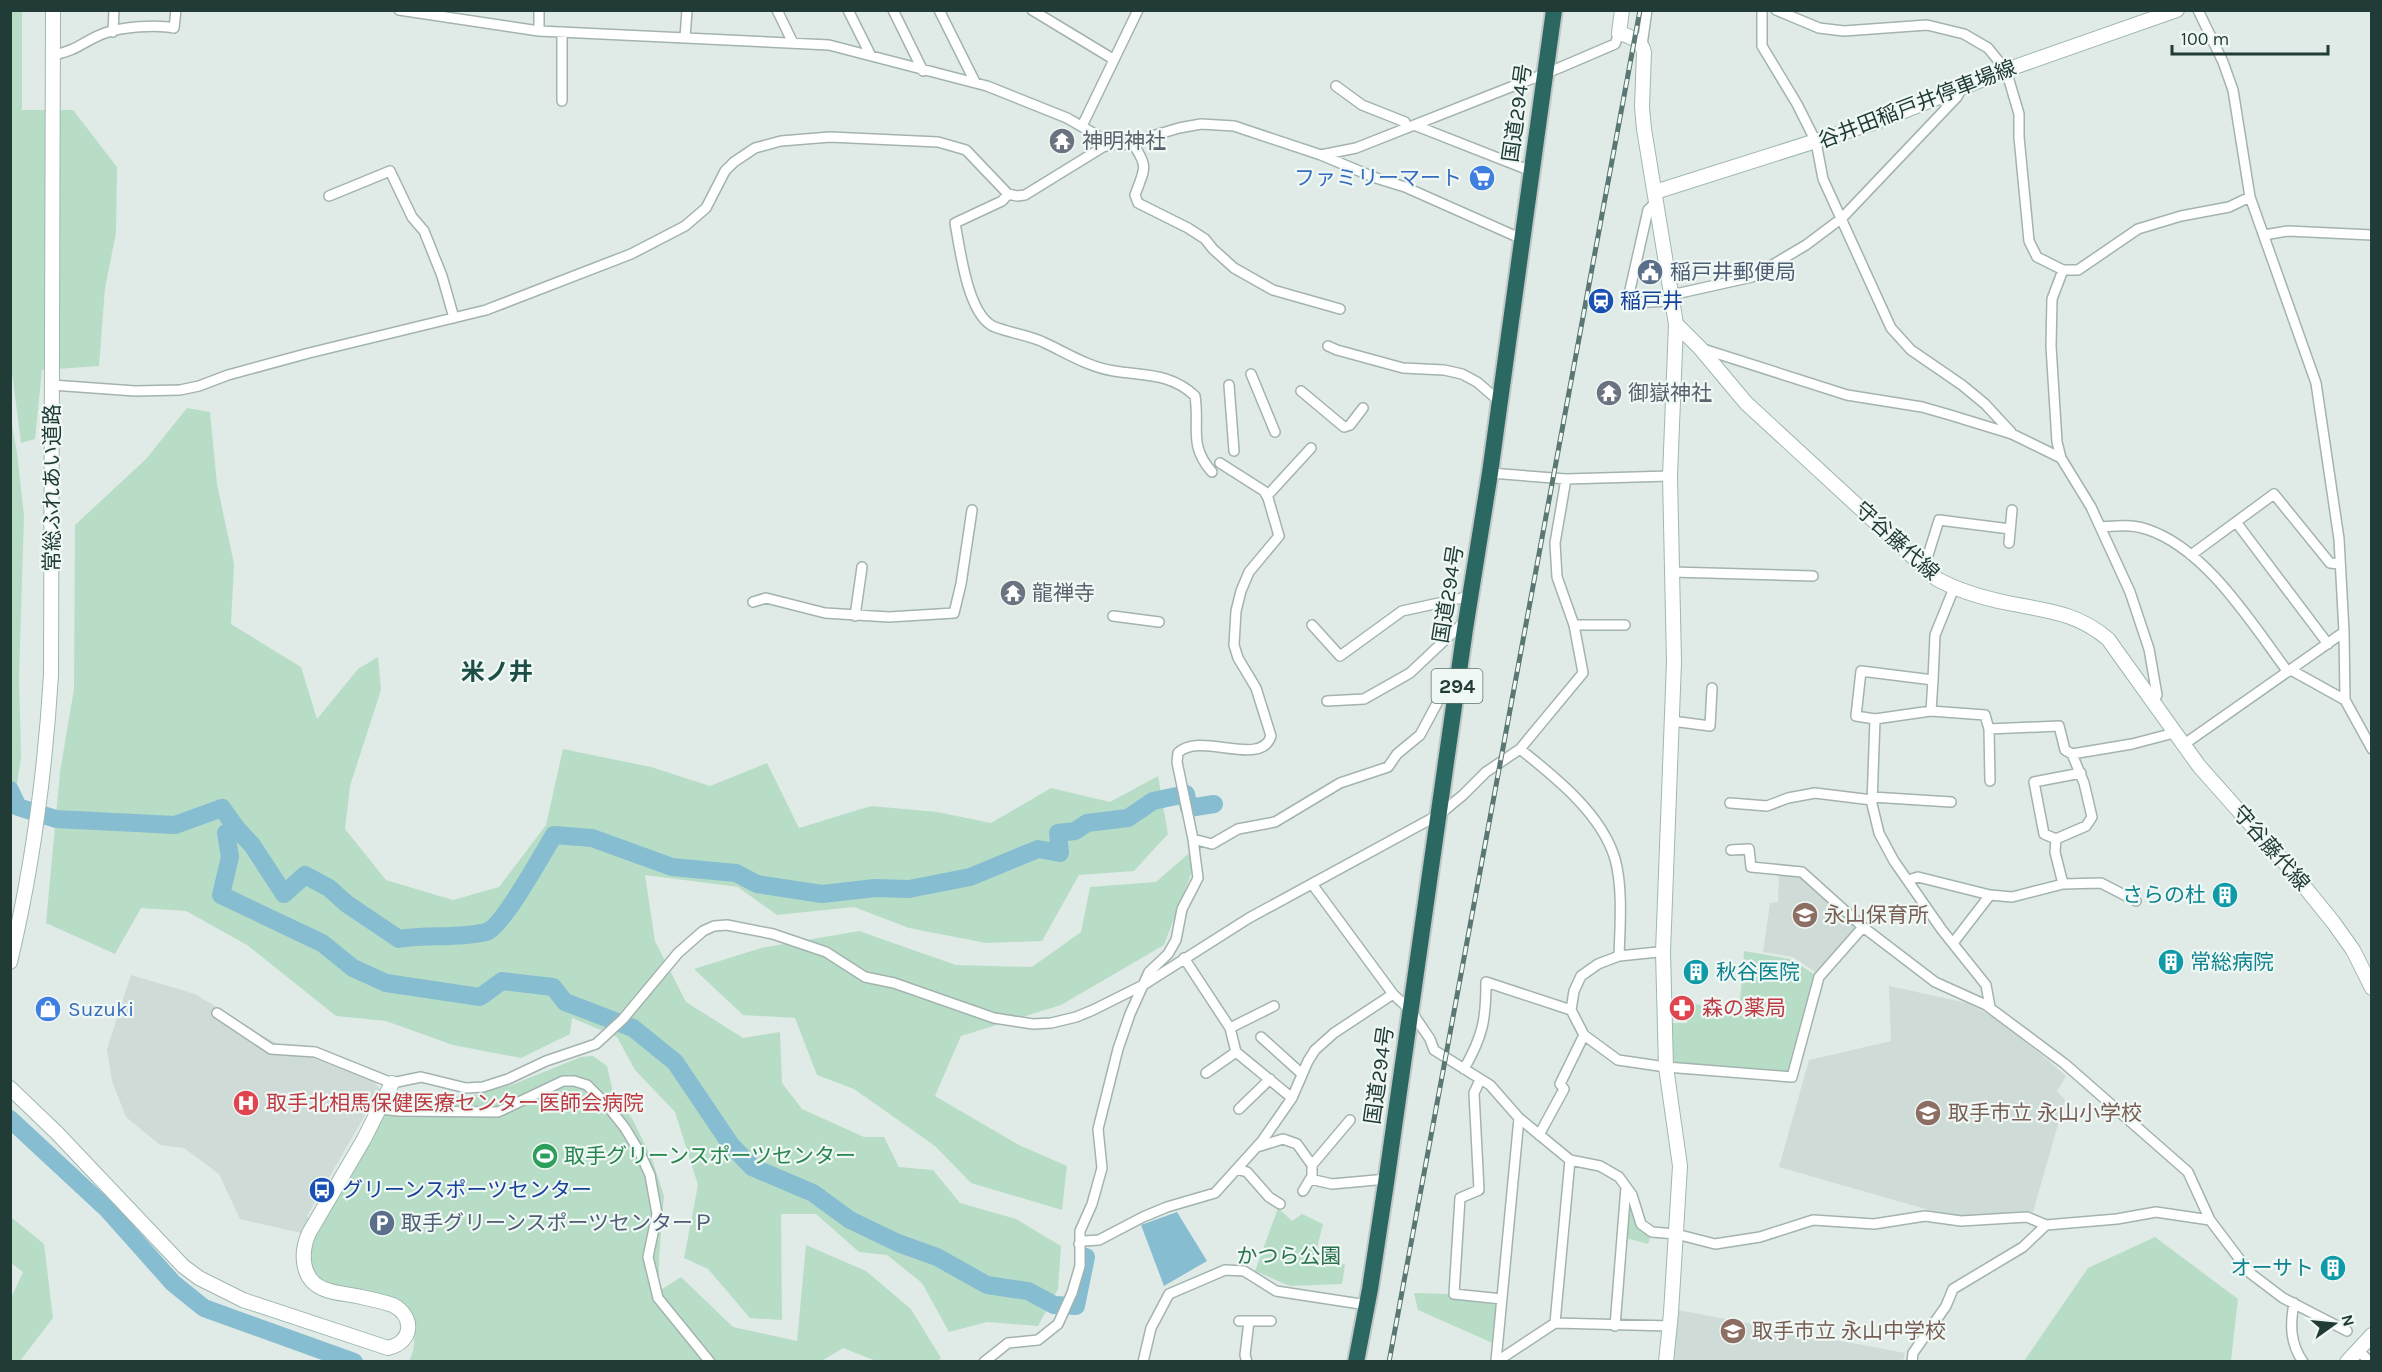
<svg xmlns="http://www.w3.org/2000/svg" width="2382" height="1372" viewBox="0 0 2382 1372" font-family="Karla,'Noto Sans JP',sans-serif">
<rect width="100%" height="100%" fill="#e0ebe7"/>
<path fill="#cedbd6" d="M1779,873L1799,875L1855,927L1817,973L1793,957L1763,952L1770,903L1778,902Z
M131,975L195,994L277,1044L374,1082L380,1089L307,1216L310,1220L301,1233L240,1219L219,1174L184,1148L160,1145L126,1117L112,1081L107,1049Z
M1889,986L1967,1003L2003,1022L2066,1076L2057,1091L2065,1100L2033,1212L2020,1211L1985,1216H1950L1779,1167L1809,1060L1891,1041Z
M1678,1310L1905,1353L1903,1362H1672Z"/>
<path fill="#b8ddc6" d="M10,11H22V110H73L117,167L116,233L105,288L99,366L42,370L35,439L21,443L10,357Z
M187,408L210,412L217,484L234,564L231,624L301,667L317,719L358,669L378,657L381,690L350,786L345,829L386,880L453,900L499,887L546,825L563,749L651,767L710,786L767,763L799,828L871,806L937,812L991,823L1051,788L1110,802L1158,776L1168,834L1134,871L1079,875L1042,941L986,943L909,928L854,907L777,915L738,887L645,875L655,941L686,1002L743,1038L780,1032L782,1083L802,1109L864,1137H884L899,1167L933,1170L960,1203L1016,1219L1061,1246L1058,1289L1038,1326L987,1322L949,1332L922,1283L887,1255L859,1252L816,1214H781L782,1320L750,1318L708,1269L684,1258L698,1185L675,1112L635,1070L617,1037L572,1018L570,1034L521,1058L453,1045L386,1021L336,1016L247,945L186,911L141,908L115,954L46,923L60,772L74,689L75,525L146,459Z
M11,419L17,453L24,516L19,677L21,757L11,825Z
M1204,840L1164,945L1061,1005L961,1036L935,1096L1019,1145L1067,1166L1062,1210L971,1183L935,1146L854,1089L817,1075L795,1018L743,1015L694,969L761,948L859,931L956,965L1032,967L1081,932L1090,887L1156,882Z
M1744,951L1790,959L1819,977L1792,1077L1666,1067L1665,1023H1687L1688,1002L1739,1015Z
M593,1056L607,1066L613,1092L633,1120L652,1159L664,1196L659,1259V1291L681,1277L733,1327L797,1341L806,1245L866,1271L911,1309L941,1358L938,1361H876L843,1348L820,1362L409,1361C418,1345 413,1329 411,1312C405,1307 398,1300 391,1298C358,1284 294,1296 313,1237L393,1093L467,1097L514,1084L581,1057Z
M1626,1187L1641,1223L1652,1232L1648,1244L1622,1237Z
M1278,1208L1292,1221L1302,1214L1323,1224L1316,1252L1345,1265L1342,1284L1290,1286L1255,1271Z
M11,1217L44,1244L53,1318L20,1361H11V1298L23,1272L11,1263Z
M2155,1237L2238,1299L2231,1361H2024L2088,1268Z
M1414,1293L1454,1294L1502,1299L1497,1345L1418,1310Z"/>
<path fill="#87bdd1" d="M1177,1212L1207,1261L1164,1286L1141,1225Z"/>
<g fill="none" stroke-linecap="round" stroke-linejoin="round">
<path stroke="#87bdd1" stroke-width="18" d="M10,790L18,807L56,819L175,825L222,808L237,829L226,833L230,857L221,895L322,943L353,968L386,983L480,997L502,981L553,987L565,1002L633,1028L675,1062L731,1145L752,1167L813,1193L850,1220L898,1243L937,1257L987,1285L1028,1291L1054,1305L1076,1306L1086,1257
M237,829L252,845L284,894L305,875L329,888L347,904L399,939C428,934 458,939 486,932C502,928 543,853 554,835L592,838L672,867L736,873L757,884L822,894L875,888L909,889L970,877L1038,849L1060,853L1058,833L1075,831L1087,823L1128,818L1153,801L1186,794L1189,808L1214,804
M10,1119L108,1210L173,1283L204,1308L354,1362"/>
<defs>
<path id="street" d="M399,10L539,31L829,45L987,86L1067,118L1112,144
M777,10L793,43
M848,10L871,56
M893,10L923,71
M939,10L975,82
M1032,10L1113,59
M1762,10V46L1797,104L1816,142L1823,179L1891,328L1911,350L1962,385L1985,404L2011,432
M1776,10L1819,28L1844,31L1927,25L1964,34L1988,48L2006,70L2019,114V137L2029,241L2037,257L2063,270H2078L2138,229L2181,216L2229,207L2250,197
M539,31V10
M113,32L114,10
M562,32V101
M685,38L687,10
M1642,45L1647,10
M53,55C77,51 85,40 105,33C122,27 156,24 174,28L176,10
M1336,86L1362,105L1405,122
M1414,125L1531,171
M1082,126L1138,10
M1132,142C1149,168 1145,167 1135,195L1138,203L1188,228L1205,239L1213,249L1234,268L1273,290L1340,309
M1321,155L1356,148L1559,68L1615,44L1619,33
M1008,194L1002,201L955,223C960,249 967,310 991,325C1000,331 1029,335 1043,342C1067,353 1088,367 1114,371C1145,376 1171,373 1195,396C1200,428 1188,445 1212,472
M329,196L390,171L412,217L424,231L442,276L454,318
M1656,202L1648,210L1627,303L1672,301
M2264,235L2288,231L2372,235
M1671,295L1752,277L1806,245L1842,218L1957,97L1962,87
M1328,346L1337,350L1403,368L1444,370L1462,374L1477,382L1499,401
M1703,349L1847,395L1922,407L1950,415L2012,434L2061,458L2091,507L2130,592L2149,649L2157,695L2153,702
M1251,374L1275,432
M52,385L135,391L180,390L199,386L228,375L309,353L486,310L631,254L685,226L706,208L725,171L734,162L755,148L781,141L830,137L938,142L966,150L1008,194L1017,196L1025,195L1103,147L1112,144L1122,145L1179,128L1201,124L1234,126L1321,155L1376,178L1405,187L1522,239
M1229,385L1234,451
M1301,391L1344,427L1350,425L1363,408
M2061,458L2057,442L2051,346L2052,299L2063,270
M1490,473L1566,479L1670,476
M1267,496L1311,448
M2236,522L2328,644
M2101,527C2116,526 2131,524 2146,529C2206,548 2252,624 2288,672
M2009,543L2012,510
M2191,555L2274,494L2330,563L2340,564
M1924,568L1939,520L2010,529
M1672,572L1813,576
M1954,588L1935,635L1933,680L1861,671L1856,716L1875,719L1872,804L1879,833L1894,861L1942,930L1986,985L1990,1007
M753,602L766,598L825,613L889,617L954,613L961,584L972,510
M855,616L862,567
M1113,616L1159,622
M1312,625L1340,656L1402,611L1471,596
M1574,625H1625
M2344,632L2345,700L2372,749
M2291,670L2345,700
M1933,680L1931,711L1985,715L1989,729L2059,726L2065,750L2072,754L2132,744L2174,733
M1327,701L1364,699L1410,673L1465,621
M1875,719L1931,711
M1672,721L1710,726L1712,688
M1989,729L1990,781
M2183,745L2344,632L2339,539L2316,383L2250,197L2233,90L2223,62L2198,10
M1520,749C1555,777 1602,814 1615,859C1623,887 1620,927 1619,956
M1872,797L1951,802
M1730,803L1767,806L1788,798L1815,793L1872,800
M1193,839L1212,844L1238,829L1275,822L1340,783L1388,767L1397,754L1420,735L1455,670
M2056,839L2044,834L2034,782L2081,773
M1731,850L1749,849L1751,867L1802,872L1863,927
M1908,880L1918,877L1990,895L1953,943
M1312,884L1393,994L1411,1011L1430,1039L1434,1050L1490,1085L1519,1118L1570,1160L1600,1166L1619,1177L1632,1195L1641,1224L1652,1232L1676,1234L1715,1244L1760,1237L1813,1220L1874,1224L1925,1216L1961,1221L2027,1217L2046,1225L2117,1219L2156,1212L2210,1220L2250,1273L2283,1298L2347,1331
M2063,884L2055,852L2056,839L2086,826L2092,817L2084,783L2072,754
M1990,895L2012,897L2063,884L2101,883L2136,901
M1658,952L1619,956L1598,964L1581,976L1574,991L1571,1010L1584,1035L1618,1060L1666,1067L1792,1077L1819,977L1863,927L1935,982L1986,1005L2065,1064L2188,1172L2210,1220
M1184,958L1230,1028L1236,1052L1292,1098
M217,1013L271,1049L315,1052L392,1083L421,1077L466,1088L483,1087L508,1079L546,1061L596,1044L623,1019L678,953L703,931L714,926L727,925L773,934L826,952L865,977L894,983L994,1018L1033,1024L1051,1023L1076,1017L1093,1010L1145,984L1249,918L1440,814L1463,795L1486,772L1520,749L1583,673L1574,625L1557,577L1555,543L1566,479
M1230,1028L1274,1006
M1261,1037L1302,1074
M1464,1069C1483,1036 1486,1019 1486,982L1571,1010
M1206,1073L1236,1052
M1480,1080L1474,1093L1479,1190L1460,1198L1454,1294L1502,1299
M380,1109L399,1111L498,1112L563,1081H574L587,1085L606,1104L625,1128L640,1153L650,1175L657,1214L648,1257L658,1298L710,1362
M1239,1109L1270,1079
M1539,1135L1564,1089L1560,1084L1584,1035
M1257,1147L1283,1139L1297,1144L1312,1165V1176L1303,1191
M1312,1165L1350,1120
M1237,1169L1247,1172L1269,1197L1280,1204
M1310,1179L1332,1184L1387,1179
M1079,1244L1084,1241L1099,1240L1143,1217L1167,1207L1215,1193L1262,1141L1292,1098L1308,1061L1315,1050L1334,1033L1393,994
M2294,1303C2290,1325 2290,1343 2303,1362
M1239,1321H1271
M1555,1323L1570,1160
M1615,1326L1626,1187
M2358,1350L2370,1362
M1496,1361L1519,1118
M984,1362L1008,1343L1038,1340L1058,1324L1072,1293L1080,1266V1231L1092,1204L1102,1168L1098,1129L1118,1049L1130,1014L1149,972L1168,954L1176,940L1182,909L1198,878L1193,839L1177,762L1178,753C1200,731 1261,768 1271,736L1256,688L1238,658L1234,645L1236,611L1241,591L1249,572L1279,536L1268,498L1264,491L1220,463
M1143,1362L1151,1328L1169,1294L1225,1270L1244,1271L1276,1291L1367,1305
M1247,1362L1245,1355L1249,1321
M1496,1362L1555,1323L1670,1326
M1912,1362L1913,1353L1946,1306L1953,1289L2023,1247L2046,1225"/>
<path id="secondary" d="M1622,10L1619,33C1630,37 1641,39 1644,52L1642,107L1644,129L1676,324L1700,348L1746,403L1937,579C1959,591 1983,598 2008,603C2047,611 2076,612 2108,639L2199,766L2286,864L2333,922L2353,950L2372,988
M1655,192L1879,121L2006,70L2177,10
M10,962C33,866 45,774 51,675L53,10
M10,1088L57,1133L183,1266L199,1278L243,1300L388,1348C413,1342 415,1317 393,1305C383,1302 372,1299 361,1297C349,1294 336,1294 324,1289C301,1280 300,1253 309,1233L364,1139L392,1083
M1666,1362L1671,1313L1680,1166L1666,1067L1663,952L1674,662L1670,476L1676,324
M2347,1362L2372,1335"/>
<path id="highway" d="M1356,1362L1370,1289L1386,1183L1465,629L1490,473L1554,10"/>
</defs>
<use href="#street" stroke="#a3b3af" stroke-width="12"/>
<use href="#secondary" stroke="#9fb7b1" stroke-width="16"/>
<use href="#highway" stroke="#c1c8c7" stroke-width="20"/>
<use href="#street" stroke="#fff" stroke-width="9"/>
<use href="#secondary" stroke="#fff" stroke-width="14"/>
<use href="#highway" stroke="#2c6862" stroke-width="16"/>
<defs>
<path id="rail" d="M1389,1362L1640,10"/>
</defs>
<use href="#rail" stroke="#5b7773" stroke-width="5"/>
<use href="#rail" stroke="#f0f8f5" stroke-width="3" stroke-dasharray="9" stroke-linecap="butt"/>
</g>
<defs>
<symbol id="temple-disc" viewBox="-11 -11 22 22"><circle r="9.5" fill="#6b7280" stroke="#f0f8f5"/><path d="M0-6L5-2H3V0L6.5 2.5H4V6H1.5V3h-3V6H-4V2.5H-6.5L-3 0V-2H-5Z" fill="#fff"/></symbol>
<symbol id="supermarket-disc" viewBox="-11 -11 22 22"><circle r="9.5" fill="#3f7fe0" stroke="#f0f8f5"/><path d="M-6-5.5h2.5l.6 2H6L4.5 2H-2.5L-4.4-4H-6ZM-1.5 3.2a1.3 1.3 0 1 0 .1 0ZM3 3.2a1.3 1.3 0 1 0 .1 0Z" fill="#fff"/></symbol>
<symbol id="civic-disc" viewBox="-11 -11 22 22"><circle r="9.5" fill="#5c6f8a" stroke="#f0f8f5"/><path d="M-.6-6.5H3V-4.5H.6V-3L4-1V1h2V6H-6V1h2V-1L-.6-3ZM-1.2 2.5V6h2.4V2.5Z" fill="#fff"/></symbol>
<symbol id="station-disc" viewBox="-11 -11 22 22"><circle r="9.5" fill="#1a4fb4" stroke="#f0f8f5"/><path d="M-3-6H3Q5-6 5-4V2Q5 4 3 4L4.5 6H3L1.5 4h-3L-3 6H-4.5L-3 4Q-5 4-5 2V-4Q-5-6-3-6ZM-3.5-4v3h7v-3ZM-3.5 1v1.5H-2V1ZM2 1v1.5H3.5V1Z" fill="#fff"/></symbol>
<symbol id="building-disc" viewBox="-11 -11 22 22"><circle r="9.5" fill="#0f9aa8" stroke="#f0f8f5"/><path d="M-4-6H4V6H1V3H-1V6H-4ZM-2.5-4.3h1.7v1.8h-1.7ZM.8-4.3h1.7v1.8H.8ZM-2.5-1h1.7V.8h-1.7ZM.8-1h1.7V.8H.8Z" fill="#fff"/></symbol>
<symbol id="school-disc" viewBox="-11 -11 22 22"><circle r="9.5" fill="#8d6e63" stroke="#f0f8f5"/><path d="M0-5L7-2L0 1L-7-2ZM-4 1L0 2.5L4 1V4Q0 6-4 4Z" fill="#fff"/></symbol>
<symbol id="pharmacy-disc" viewBox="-11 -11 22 22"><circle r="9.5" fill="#e0444e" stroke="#f0f8f5"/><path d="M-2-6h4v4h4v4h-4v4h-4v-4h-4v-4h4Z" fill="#fff"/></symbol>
<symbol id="shop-disc" viewBox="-11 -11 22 22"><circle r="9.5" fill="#3f7fe0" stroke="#f0f8f5"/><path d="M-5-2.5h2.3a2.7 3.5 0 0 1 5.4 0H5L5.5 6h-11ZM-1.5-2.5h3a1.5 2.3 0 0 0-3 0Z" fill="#fff"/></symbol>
<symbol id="hospital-disc" viewBox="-11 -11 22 22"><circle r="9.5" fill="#e0444e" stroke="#f0f8f5"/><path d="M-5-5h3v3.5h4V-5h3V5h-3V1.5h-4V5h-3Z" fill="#fff"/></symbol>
<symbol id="stadium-disc" viewBox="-11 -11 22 22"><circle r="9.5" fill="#2e9e5b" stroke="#f0f8f5"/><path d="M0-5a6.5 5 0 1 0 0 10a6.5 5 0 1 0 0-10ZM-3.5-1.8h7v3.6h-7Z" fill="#fff"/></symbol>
<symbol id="bus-disc" viewBox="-11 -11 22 22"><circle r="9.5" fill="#1a4fb4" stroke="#f0f8f5"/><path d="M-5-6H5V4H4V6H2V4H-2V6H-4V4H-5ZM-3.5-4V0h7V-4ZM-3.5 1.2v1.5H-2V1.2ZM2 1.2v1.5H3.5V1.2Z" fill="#fff"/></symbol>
<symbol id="parking-disc" viewBox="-11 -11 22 22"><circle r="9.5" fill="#5c6f8a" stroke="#f0f8f5"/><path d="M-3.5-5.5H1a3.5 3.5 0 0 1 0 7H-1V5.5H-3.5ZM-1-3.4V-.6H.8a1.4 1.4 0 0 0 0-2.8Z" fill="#fff"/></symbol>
</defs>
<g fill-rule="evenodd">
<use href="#temple-disc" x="1047" y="126" width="30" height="30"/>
<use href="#supermarket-disc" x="1467" y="163" width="30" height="30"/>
<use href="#civic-disc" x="1635" y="257" width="30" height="30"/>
<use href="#station-disc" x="1586" y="286" width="30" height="30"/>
<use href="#temple-disc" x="1594" y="378" width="30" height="30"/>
<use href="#temple-disc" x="998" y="578" width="30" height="30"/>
<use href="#building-disc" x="2210" y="880" width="30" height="30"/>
<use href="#school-disc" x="1790" y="900" width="30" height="30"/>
<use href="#building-disc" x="2156" y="947" width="30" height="30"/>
<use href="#building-disc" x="1681" y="957" width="30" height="30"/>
<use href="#pharmacy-disc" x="1667" y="993" width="30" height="30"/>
<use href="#shop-disc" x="33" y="994" width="30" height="30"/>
<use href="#hospital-disc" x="231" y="1088" width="30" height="30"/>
<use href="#school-disc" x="1913" y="1098" width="30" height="30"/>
<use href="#stadium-disc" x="530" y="1141" width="30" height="30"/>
<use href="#bus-disc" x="307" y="1175" width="30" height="30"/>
<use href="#parking-disc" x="367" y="1208" width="30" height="30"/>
<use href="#building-disc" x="2318" y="1253" width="30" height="30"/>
<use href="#school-disc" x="1718" y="1316" width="30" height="30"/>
</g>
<g text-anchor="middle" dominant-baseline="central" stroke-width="4.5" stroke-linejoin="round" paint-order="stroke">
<rect fill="#f0f8f5" stroke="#5f7470" stroke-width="1.5" x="1431.5" y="669" width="51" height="34" rx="4.5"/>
<g font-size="20" font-weight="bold" fill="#213b37">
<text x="1457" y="686">294</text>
</g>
<g font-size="21" fill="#213b37" stroke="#f0f8f5">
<text transform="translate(1917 104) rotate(-21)">谷井田稲戸井停車場線</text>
<text transform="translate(1517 113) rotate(-82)">国道294号</text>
<text transform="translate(52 488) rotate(-90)">常総ふれあい道路</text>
<text transform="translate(1897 541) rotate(42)">守谷藤代線</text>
<text transform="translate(1448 594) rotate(-81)">国道294号</text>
<text transform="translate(2271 848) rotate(49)">守谷藤代線</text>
<text transform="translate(1379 1075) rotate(-82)">国道294号</text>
</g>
<g font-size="21" fill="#5b616d" stroke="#f0f8f5" text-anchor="start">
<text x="1082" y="141">神明神社</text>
<text x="1628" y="393">御嶽神社</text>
<text x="1032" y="593">龍禅寺</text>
</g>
<g font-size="21" fill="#366cbe" stroke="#f0f8f5" text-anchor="end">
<text x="1462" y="178">ファミリーマート</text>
<text x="68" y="1009" text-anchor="start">Suzuki</text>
</g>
<g font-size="21" fill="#4e5e75" stroke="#f0f8f5" text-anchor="start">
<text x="1670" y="272">稲戸井郵便局</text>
<text x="401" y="1223">取手グリーンスポーツセンターＰ</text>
</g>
<g font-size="21" fill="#164399" stroke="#f0f8f5" text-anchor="start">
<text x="1620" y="301">稲戸井</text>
<text x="342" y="1190">グリーンスポーツセンター</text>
</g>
<g font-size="21" fill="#0d838f" stroke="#f0f8f5" text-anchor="end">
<text x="2206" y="895">さらの杜</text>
<text x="2190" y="962" text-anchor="start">常総病院</text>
<text x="1716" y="972" text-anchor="start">秋谷医院</text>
<text x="2314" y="1268">オーサト</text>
</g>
<g font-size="21" fill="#785e54" stroke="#f0f8f5" text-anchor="start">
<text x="1824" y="915">永山保育所</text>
<text x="1948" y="1113">取手市立 永山小学校</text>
<text x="1752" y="1331">取手市立 永山中学校</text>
</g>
<g font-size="21" fill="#be3a42" stroke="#f0f8f5" text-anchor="start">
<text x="1702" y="1008">森の薬局</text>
<text x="266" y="1103">取手北相馬保健医療センター医師会病院</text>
</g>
<g font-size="21" fill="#27864d" stroke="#f0f8f5" text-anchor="start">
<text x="564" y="1156">取手グリーンスポーツセンター</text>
</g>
<g font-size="21" fill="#2b724f" stroke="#f0f8f5">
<text x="1289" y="1256">かつら公園</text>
</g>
<g font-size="24" font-weight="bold" fill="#1d4d47" stroke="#f0f8f5">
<text x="497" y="672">米ノ井</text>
</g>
</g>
<rect width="2382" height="1372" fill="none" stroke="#213b37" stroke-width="24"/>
<g transform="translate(2334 1324) rotate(75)" stroke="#f0f8f5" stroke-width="4.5" paint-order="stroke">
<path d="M0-4.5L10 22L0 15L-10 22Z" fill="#213b37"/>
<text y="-9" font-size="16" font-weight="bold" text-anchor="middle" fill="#213b37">N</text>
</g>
<path d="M2172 45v9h156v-9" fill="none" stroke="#213b37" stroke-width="3"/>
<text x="2181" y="45" font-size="18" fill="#213b37" stroke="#f0f8f5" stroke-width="4.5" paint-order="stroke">100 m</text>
</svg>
